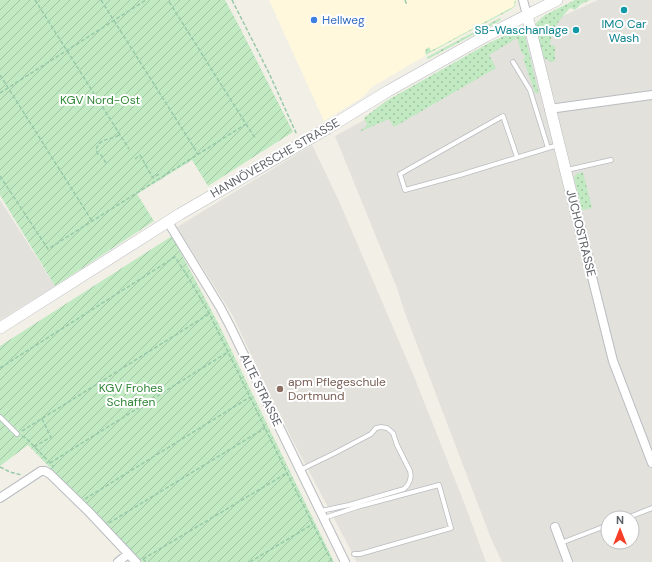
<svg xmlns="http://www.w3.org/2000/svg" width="652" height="562" viewBox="0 0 652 562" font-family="'DM Sans',sans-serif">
<defs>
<pattern id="grass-dots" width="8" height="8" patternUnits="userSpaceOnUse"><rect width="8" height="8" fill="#c1eac3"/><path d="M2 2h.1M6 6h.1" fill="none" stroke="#a0c1a2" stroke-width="1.8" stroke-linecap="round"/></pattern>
<pattern id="garden-furrows" width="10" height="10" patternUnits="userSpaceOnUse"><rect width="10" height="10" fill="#c1eac3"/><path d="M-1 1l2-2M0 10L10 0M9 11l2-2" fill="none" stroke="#a0c1a2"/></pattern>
</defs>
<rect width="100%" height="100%" fill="#f1efe6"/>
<path fill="#fff8dd" d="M269,0H516V4L515,6L510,10L418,60L372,87L363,97L324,121Z"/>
<path fill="#e2e1db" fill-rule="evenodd" d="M598,0H652V562H502L492,541L405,313L397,288L335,136L521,35ZM608,518H632V542H608Z
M312,145L339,201L413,374L465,505L486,562H357L292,439L262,378L233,316L177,227Z
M0,200L55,286L0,320Z"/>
<path fill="url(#grass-dots)" d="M515,0L516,1L515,6L510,10L472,30L426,55L425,52L426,49L429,47L431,51L511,8L514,6Z
M575,0H590L581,4L575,10L573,9L570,8C559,20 552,28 550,45L555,46V61L551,62L544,58L536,27V23L545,15Z
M500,18L501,20L428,59L427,57Z
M517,30L522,32L525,36L539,94L535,93L523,58H525L524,54H522L517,38L489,55L496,68L394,127L389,119L359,132L361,130L367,126V124L364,119L365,117L386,101L489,43Z
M583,172L592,208L582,210L574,178L576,174Z"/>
<path fill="url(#garden-furrows)" d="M0,0H225L238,24L293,132L208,186L192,160L137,194L154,221L55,286L0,195Z
M172,236L219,325L334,562H142L28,445L0,466V346Z"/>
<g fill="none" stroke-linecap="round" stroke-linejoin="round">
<defs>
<path id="lane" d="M513,62L530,90L548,148
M517,157L503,116L400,174L405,190L460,175L558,145
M567,170L611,160
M0,417L17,434
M300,470L335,453L371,434L376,428L381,427L387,428L393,433L397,445L410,471C412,478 409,485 404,489L349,505L321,511
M324,518L357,507L439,485L451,528L360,554H354
M627,518L652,508
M561,543L608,525"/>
<path id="street" d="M523,0L527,15
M549,109L652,95
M168,222L220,307L230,326L345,562
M589,265L613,361L652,463
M0,498L41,471H45L50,474L90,513L136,562
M555,527L568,562
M118,562L128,554"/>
<path id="secondary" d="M527,15L589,265
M0,328L180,214L328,128L388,91L486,36L557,0"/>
</defs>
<use href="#lane" stroke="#b9bcc1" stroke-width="5.5"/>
<use href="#street" stroke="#b9bcc1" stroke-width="10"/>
<use href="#secondary" stroke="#babdc3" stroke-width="12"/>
<path stroke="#98c9a8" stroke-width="1.5" stroke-dasharray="4 2" stroke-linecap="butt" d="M35,0L129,149
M101,0L198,154
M232,0L269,73L297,135
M405,0L407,5
M0,75L92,221
M0,93L146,0
M246,124L255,138
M135,159L140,155L153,178L159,174
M106,163L101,155L98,154L96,150C100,137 109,141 119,135
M0,176L48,249L246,124L168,0
M0,368L175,257L188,277L209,313L287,473L332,562
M22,431L209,314
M22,436L26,438L54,467
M34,447L51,437L42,419
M50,463L228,352
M0,467L10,472L22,475
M85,499L250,397
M109,523L265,428
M143,559L146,562
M143,559L287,473
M250,562L313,524"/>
<use href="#lane" stroke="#fff" stroke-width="4"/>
<use href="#street" stroke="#fff" stroke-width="8"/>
<use href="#secondary" stroke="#fff" stroke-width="11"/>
</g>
<g fill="#0f9aa8" stroke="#fff" stroke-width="1.5">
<circle cx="624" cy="10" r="4"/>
<circle cx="576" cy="30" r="4"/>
</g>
<circle fill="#3f7fe0" stroke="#fff" stroke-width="1.5" cx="314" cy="20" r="4"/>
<circle fill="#8d6e63" stroke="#fff" stroke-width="1.5" cx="280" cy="389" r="4"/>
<g text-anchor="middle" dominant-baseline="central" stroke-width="4" stroke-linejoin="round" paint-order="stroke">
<g font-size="12" fill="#366cbe" stroke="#fff" text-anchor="start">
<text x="322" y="20">Hellweg</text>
</g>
<g font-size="12" fill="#0d838f" stroke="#fff">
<text x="624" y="24">IMO Car<tspan x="624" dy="14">Wash</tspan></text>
<text x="568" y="30" text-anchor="end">SB-Waschanlage</text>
</g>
<g font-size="12" fill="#2f8636" stroke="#fff">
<text x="100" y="100">KGV Nord-Ost</text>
<text x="131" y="388">KGV Frohes<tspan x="131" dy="14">Schaffen</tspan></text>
</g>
<g font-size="12" fill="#5e6268" stroke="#fff">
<text transform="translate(275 158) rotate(-30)">HANNÖVERSCHE STRASSE</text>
<text transform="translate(581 233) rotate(76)">JUCHOSTRASSE</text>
<text transform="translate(261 390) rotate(64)">ALTE STRASSE</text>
</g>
<g font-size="12" fill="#785e54" stroke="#fff" text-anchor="start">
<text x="288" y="382">apm Pflegeschule<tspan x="288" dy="14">Dortmund</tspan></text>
</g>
</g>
<g transform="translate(620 530)"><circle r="19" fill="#ffffff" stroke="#bfc0c3"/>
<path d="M0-3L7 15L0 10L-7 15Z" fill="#f63e27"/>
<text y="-6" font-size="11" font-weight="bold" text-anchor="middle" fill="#5e6268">N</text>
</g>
</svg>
